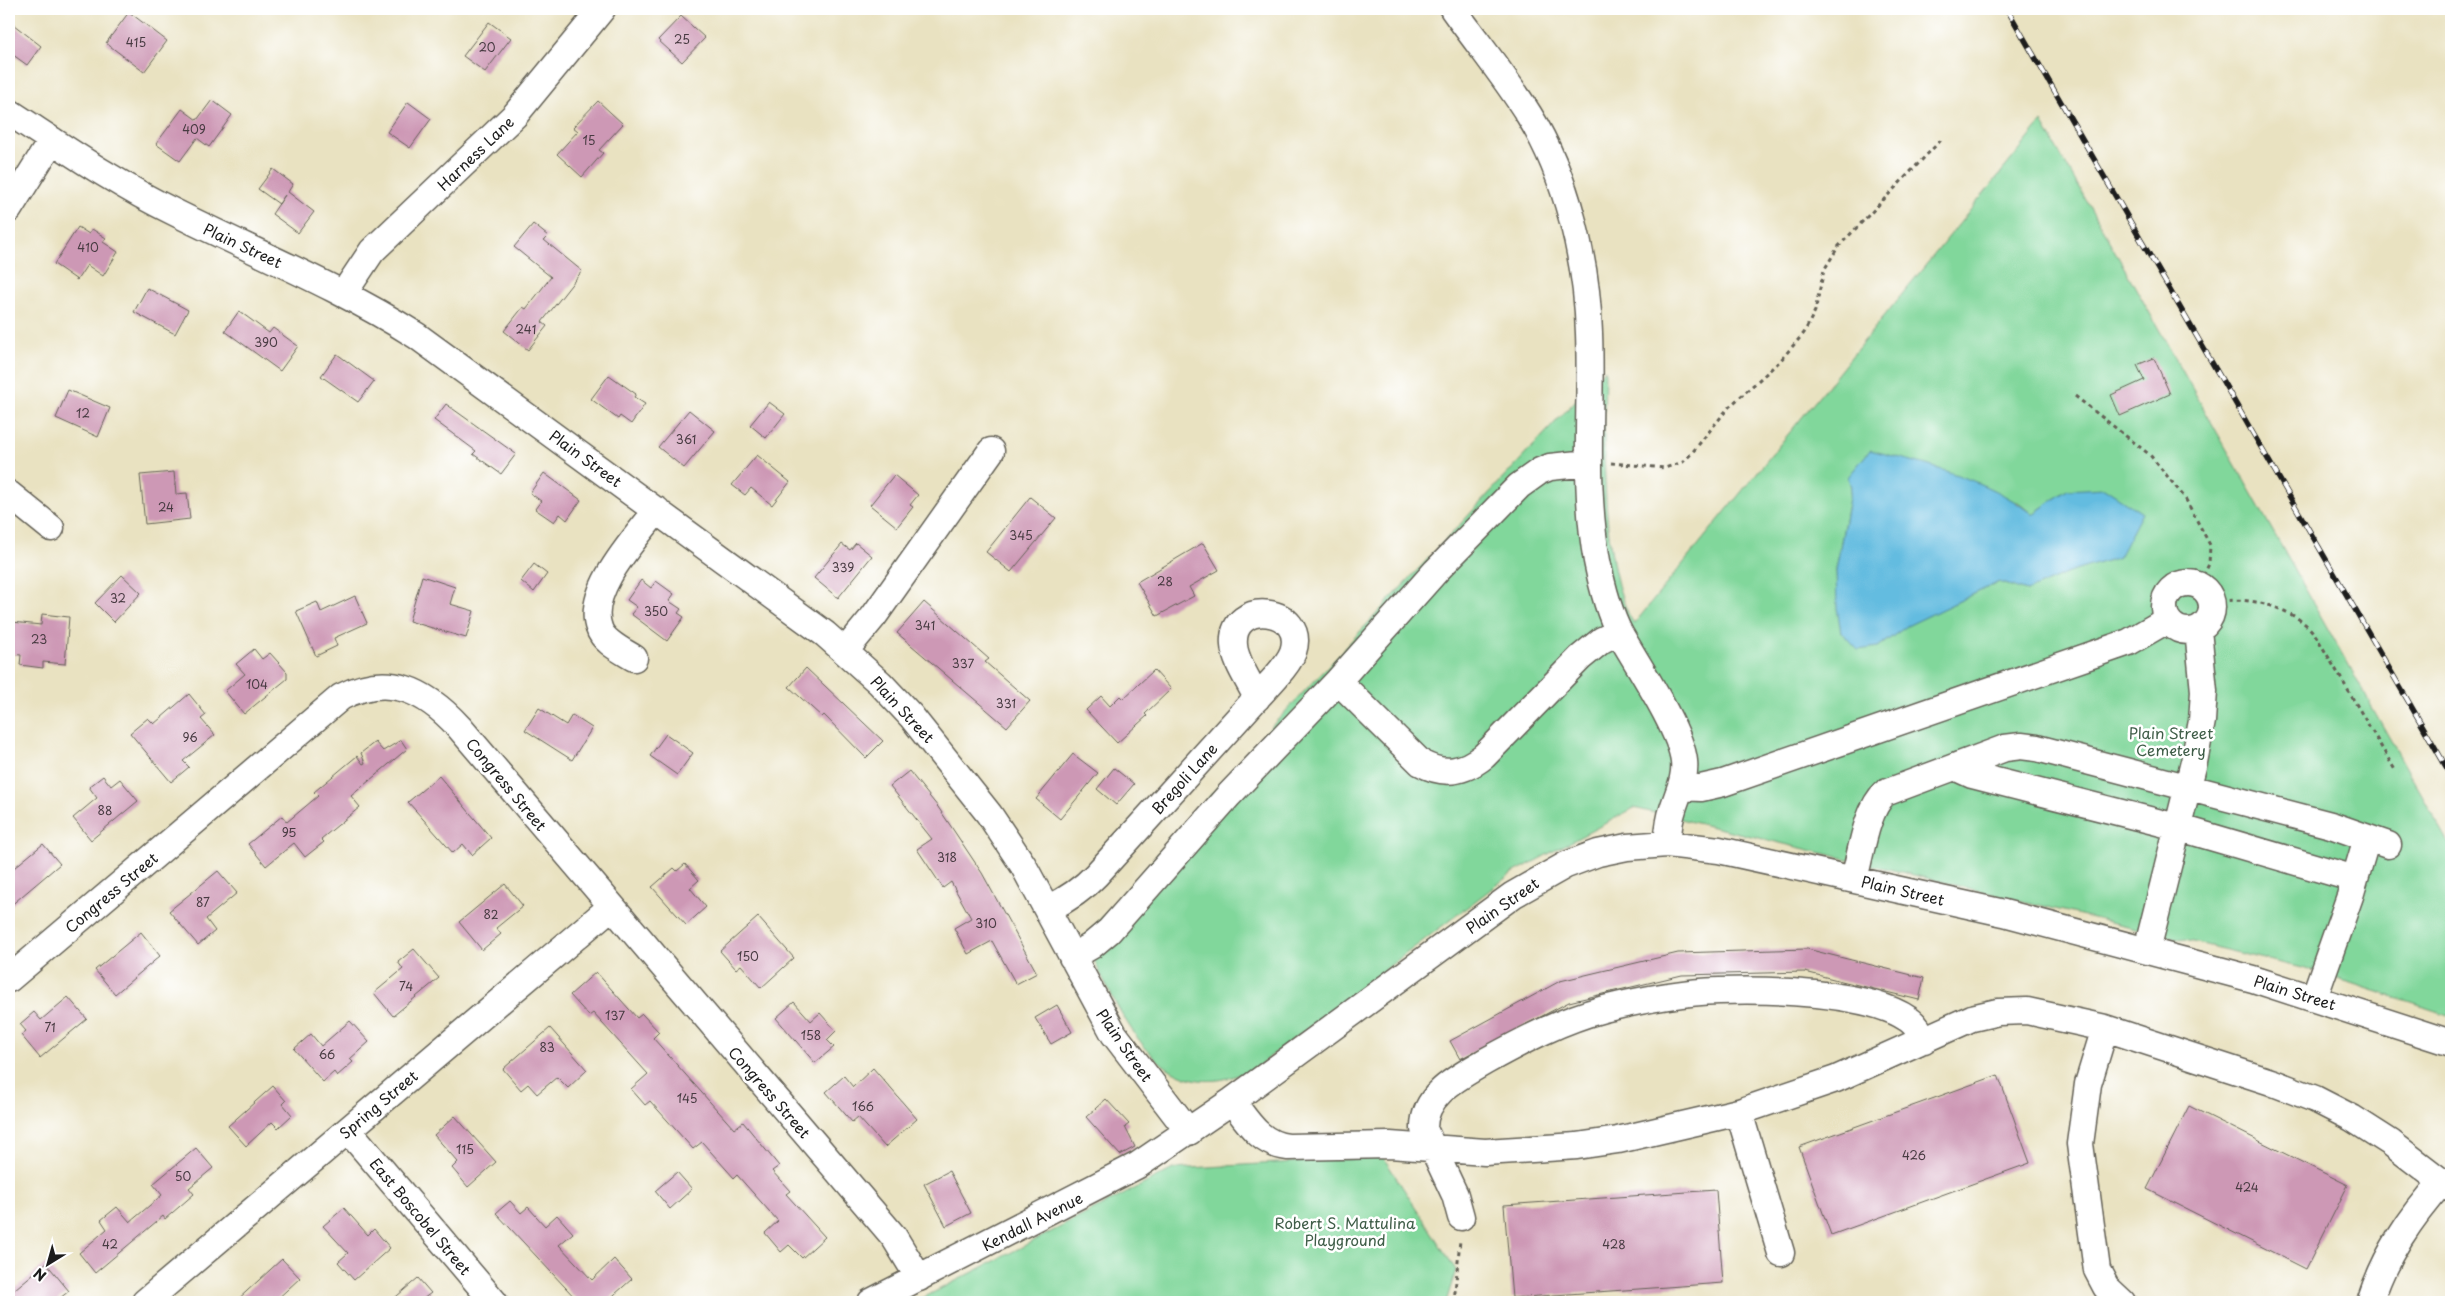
<svg xmlns="http://www.w3.org/2000/svg" width="2460" height="1311" viewBox="0 0 2460 1311" font-family="'Playpen Sans',sans-serif">
<rect width="100%" height="100%" fill="#fff"/>
<filter id="ink" filterUnits="userSpaceOnUse"><feTurbulence type="fractalNoise" baseFrequency=".02" numOctaves="2"/><feDisplacementMap in="SourceGraphic" scale="10" xChannelSelector="R" yChannelSelector="G"/><feConvolveMatrix kernelMatrix="1 2 1 2 8 2 1 2 1" color-interpolation-filters="sRGB"/></filter>
<filter id="wash" filterUnits="userSpaceOnUse"><feTurbulence type="fractalNoise" baseFrequency=".0096" numOctaves="4" result="noise"/><feDisplacementMap in="SourceGraphic" scale="20" xChannelSelector="R" yChannelSelector="G"/><feGaussianBlur stdDeviation="1.12" result="paint"/><feColorMatrix in="noise" values="0 0 0 0 0 0 0 0 0 0 0 0 0 0 0 0 0 1.4 0 .05"/><feComposite in="paint" operator="in"/></filter>
<g filter="url(#wash)">
<rect width="100%" height="100%" fill="#e9e2c1"/>
<path fill="#81d79b" stroke="#4e7a5c" fill-rule="evenodd" d="M2042,122L2451,847V1016L2314,971L1634,808L1511,874L1255,1068C1156,1118 1120,1008 1083,939L1270,728L1605,369C1604,436 1599,568 1634,624ZM1848,477L2018,502L2033,514L2067,490L2068,573L2027,591L1999,582L1906,626L1878,647L1841,632L1836,570L1851,487Z
M1383,1157L1456,1270L1446,1302H915L1173,1169Z"/>
<path fill="#63bce0" stroke="#406c7e" d="M1870,450C1927,465 1985,478 2033,514L2067,490L2104,488L2142,513L2119,557L2068,573L2027,591L1999,582L1907,626L1878,647L1858,650L1841,632L1837,608L1836,570L1851,487L1848,477Z"/>
<g id="blocks">
<path fill="#cd98b5" d="M129,12L167,41L144,72L106,43Z
M681,16L705,38L682,62L658,40Z
M9,21L41,46L27,65L9,52Z
M489,22L511,38L485,72L463,56Z
M212,100L232,115L209,147L197,138L180,161L156,144L182,109L197,120Z
M598,101L623,124L599,150L603,153L582,177L557,154L578,131L573,127Z
M408,102L431,119L410,148L387,132Z
M273,169L293,184L288,192L314,212L298,233L272,214L285,195L279,204L258,189Z
M533,224L548,236L544,240L582,271L542,322L547,326L528,350L504,331L523,307L526,309L551,277L514,247Z
M78,227L89,234L92,229L106,238L103,242L118,252L103,276L87,265L77,280L54,264Z
M147,288L188,310L175,334L134,312Z
M239,311L269,333L273,328L298,346L280,371L225,331Z
M337,354L374,381L358,402L321,376Z
M2154,358L2170,394L2120,416L2111,395L2144,380L2137,365Z
M609,375L636,394L634,397L645,404L631,424L620,416L618,419L591,399Z
M68,390L110,408L98,437L56,418Z
M769,402L785,414L766,438L750,425Z
M446,404L516,454L501,474L473,454L476,451L434,420Z
M689,410L715,431L684,468L658,447Z
M757,455L790,482L772,505L751,488L745,495L732,485Z
M174,472L176,494L187,493L190,519L145,524L140,475Z
M544,473L581,500L567,520L560,514L554,522L535,509L541,501L530,493Z
M894,475L918,495L910,505L913,507L897,527L870,505Z
M1030,497L1056,518L1011,572L986,552Z
M856,543L872,556L838,598L814,578L842,544L850,550Z
M1203,543L1219,570L1189,587L1194,596L1157,616L1137,582Z
M534,564L547,574L534,592L521,581Z
M122,575L141,593L114,622L95,603Z
M422,576L455,587L450,604L474,611L466,638L409,621Z
M641,580L651,588L656,581L674,594L669,601L681,609L678,613L684,617L667,641L631,614L637,607L627,600Z
M355,596L367,623L334,638L337,646L316,656L296,611L317,602L321,612Z
M924,602L989,659L985,662L1030,701L1007,727L897,633Z
M42,614L69,617L65,664L43,662V668L20,665L21,655L9,654L12,622L41,625Z
M254,649L262,659L270,653L287,672V679L244,714L225,691L245,674L236,664Z
M806,668L883,741L866,758L824,715L822,717L789,687Z
M1154,670L1171,689L1145,714L1147,716L1117,743L1086,710L1101,696L1110,706L1120,696L1123,699Z
M189,694L206,715L201,719L215,735L183,761L189,767L171,782L130,733L148,718L154,724Z
M539,708L566,725L572,715L592,728L572,760L525,730Z
M666,734L693,753L677,775L650,756Z
M401,740L407,749L351,796L360,807L321,839L324,842L305,857L294,843L266,866L248,844L282,816L287,822L318,796L314,792L357,756L363,764L365,763L361,753L375,742L383,751Z
M1073,754L1098,773L1060,819L1036,799Z
M1114,768L1134,784L1116,805L1097,789Z
M909,771L938,807L982,873L1037,973L1016,984L992,941L968,954L954,928L971,918L951,882L943,888L917,849L932,839L890,786Z
M103,776L111,786L120,779L138,801L91,840L73,818L97,798L89,787Z
M439,776L491,838L472,855L463,844L453,853L408,802Z
M43,844L60,864L9,907V872Z
M685,864L699,880L690,888L706,907L686,925L652,887L674,868L677,871Z
M218,871L237,893L206,919L215,931L198,945L169,911Z
M505,884L523,906L496,928L501,934L482,950L459,922Z
M758,917L794,958L761,988L741,965L736,969L720,951Z
M141,932L160,956L115,994L95,970Z
M414,949L439,978L393,1016L374,993L403,969L398,962Z
M1807,949L1924,978L1919,1000L1805,972L1682,975L1569,1002L1460,1059L1450,1041L1560,981L1678,953Z
M596,972L637,1018L642,1014L659,1032L653,1038L734,1129L743,1122L779,1166L772,1171L790,1191L786,1194L825,1237L802,1258L789,1245L781,1252L765,1233L778,1221L737,1175L734,1178L702,1142L693,1149L650,1101L645,1105L631,1089L648,1074L593,1013L589,1016L570,995Z
M68,997L87,1019L40,1058L21,1035L26,1031L20,1024L34,1012L41,1020Z
M794,1002L811,1021L820,1013L836,1031L827,1040L834,1047L815,1063L776,1018Z
M1057,1005L1072,1032L1051,1044L1035,1018Z
M350,1021L369,1042L350,1059L353,1062L337,1076L334,1072L323,1082L294,1049L311,1034L321,1046Z
M550,1028L587,1070L568,1088L557,1077L537,1094L528,1084L521,1090L503,1069Z
M873,1068L917,1119L885,1147L858,1117L852,1122L826,1092L844,1076L853,1087Z
M1998,1075L2030,1163L1831,1235L1799,1147Z
M273,1086L286,1101L283,1104L292,1115L278,1128L272,1122L246,1146L228,1126Z
M1106,1099L1129,1124L1125,1127L1135,1147L1120,1155L1086,1117Z
M2189,1106L2348,1185L2306,1269L2147,1189Z
M455,1116L496,1162L468,1187L452,1168L458,1162L434,1135Z
M196,1148L213,1168L189,1188L194,1194L165,1219L163,1216L95,1273L79,1253L107,1229L101,1220L117,1207L130,1222L162,1195L153,1184Z
M949,1171L971,1213L946,1226L924,1184Z
M677,1172L692,1189L670,1209L655,1191Z
M1716,1190L1723,1283L1512,1298L1504,1205Z
M510,1201L521,1213L528,1207L545,1226L557,1215L573,1233L559,1245L592,1280L614,1259L632,1279L606,1302H579L496,1213Z
M344,1208L368,1235L374,1229L390,1248L354,1280L338,1262L348,1253L323,1226Z
M282,1259L300,1278L274,1302H235Z
M46,1263L69,1291L55,1302H9V1294Z
M418,1278L431,1293L419,1302H390Z"/>
</g>
</g>
<g filter="url(#ink)">
<use href="#blocks" fill-opacity="0" stroke="#646156" stroke-width="1"/>
<g fill="none" stroke-linecap="round" stroke-linejoin="round">
<defs>
<path id="minor" d="M1453,9C1478,44 1506,78 1529,115C1567,176 1587,261 1589,333C1592,409 1583,485 1597,561C1602,586 1608,611 1620,634C1637,664 1681,730 1684,761C1686,778 1678,793 1673,809C1669,820 1668,832 1667,844
M9,112C63,147 116,184 174,212C256,253 340,287 417,336L825,634L880,683L911,716L989,814L1023,865L1114,1034L1189,1132
M9,209L52,140
M344,293L372,251L515,115L602,9
M9,494L51,528
M2164 607a24 24 0 1 1 48 0a24 24 0 1 1-48 0Z
M845,651L874,616L991,451
M634,658C623,651 603,642 599,628C585,591 636,538 657,510
M1338,681L1421,763C1444,776 1464,772 1484,756L1580,658L1602,640L1619,632
M1959,765L1961,770L1972,775L2177,827L2355,879
M1681,787L1701,788L1723,783L2129,642L2167,620
M1854,879C1861,854 1866,810 1885,793L2005,748L2021,746L2037,748L2331,825L2388,845
M1048,909C1066,900 1082,890 1096,875L1273,680C1280,672 1289,663 1293,652C1308,607 1230,597 1234,645C1235,662 1250,682 1257,698
M2147,950L2194,762L2202,721L2204,691L2198,630
M1072,957L1091,946L1109,931L1229,795L1338,681L1436,571L1519,486L1540,471L1550,467L1588,463
M9,979L341,697C388,672 425,690 459,727L894,1237L919,1278
M2314,998L2350,896L2367,838
M2105,1028L2088,1084L2080,1144L2097,1270L2106,1287L2122,1302
M1232,1101C1248,1122 1260,1144 1288,1147L1390,1145L1485,1152L1577,1146L1618,1140L1739,1112L1836,1079L1972,1018L1998,1012L2027,1011L2105,1028L2271,1082L2315,1099L2352,1118L2391,1143L2451,1189
M1739,1112L1781,1253
M348,1130L494,1302
M1461,1217L1455,1195L1424,1129C1423,1094 1459,1077 1486,1061C1524,1040 1562,1020 1604,1009C1641,1000 1681,992 1719,991C1766,989 1870,992 1908,1019C1916,1024 1920,1032 1924,1040
M145,1302L611,907
M871,1302L1138,1165L1232,1101L1513,895L1566,865L1598,853L1627,847L1667,844L1719,850L2004,913L2253,979L2451,1043
M2370,1302C2385,1255 2410,1218 2443,1181"/>
</defs>
<use href="#minor" stroke="#646156" stroke-width="29"/>
<path stroke="#646156" stroke-width="3" stroke-dasharray="4 4" stroke-linecap="butt" d="M2075,396L2150,455L2185,498L2210,545L2209,564L2199,585
M1611,463L1665,468L1683,462L1691,454L1729,407L1780,361L1804,333L1815,311L1824,270L1838,247L1943,138
M2213,603C2245,594 2296,607 2316,636L2395,770
M1454,1302L1460,1240"/>
<use href="#minor" stroke="#fff" stroke-width="26"/>
<defs>
<path id="rail" d="M2007,9L2451,775"/>
</defs>
<use href="#rail" stroke="#1c1c1c" stroke-width="5.5"/>
<use href="#rail" stroke="#fff" stroke-width="4" stroke-dasharray="11" stroke-linecap="butt"/>
</g>
</g>
<g text-anchor="middle" dominant-baseline="central" stroke-width="5" stroke-linejoin="round" paint-order="stroke">
<g font-size="12" fill="#483b42">
<text x="682" y="39">25</text>
<text x="136" y="42">415</text>
<text x="487" y="47">20</text>
<text x="194" y="129">409</text>
<text x="589" y="140">15</text>
<text x="88" y="247">410</text>
<text x="526" y="329">241</text>
<text x="266" y="342">390</text>
<text x="83" y="413">12</text>
<text x="686" y="439">361</text>
<text x="166" y="507">24</text>
<text x="1021" y="535">345</text>
<text x="843" y="567">339</text>
<text x="1165" y="581">28</text>
<text x="118" y="598">32</text>
<text x="656" y="611">350</text>
<text x="925" y="625">341</text>
<text x="39" y="639">23</text>
<text x="963" y="663">337</text>
<text x="257" y="684">104</text>
<text x="1006" y="703">331</text>
<text x="190" y="737">96</text>
<text x="105" y="810">88</text>
<text x="289" y="832">95</text>
<text x="947" y="857">318</text>
<text x="203" y="902">87</text>
<text x="491" y="914">82</text>
<text x="986" y="923">310</text>
<text x="748" y="956">150</text>
<text x="406" y="986">74</text>
<text x="615" y="1015">137</text>
<text x="50" y="1027">71</text>
<text x="811" y="1035">158</text>
<text x="547" y="1047">83</text>
<text x="327" y="1054">66</text>
<text x="687" y="1098">145</text>
<text x="863" y="1106">166</text>
<text x="465" y="1149">115</text>
<text x="1914" y="1155">426</text>
<text x="183" y="1176">50</text>
<text x="2247" y="1187">424</text>
<text x="110" y="1244">42</text>
<text x="1614" y="1244">428</text>
</g>
<g font-size="15" fill="#1c1c1c" stroke="#fff">
<text transform="translate(475 153) rotate(-44)">Harness Lane</text>
<text transform="translate(243 245) rotate(25)">Plain Street</text>
<text transform="translate(586 458) rotate(36)">Plain Street</text>
<text transform="translate(903 709) rotate(47)">Plain Street</text>
<text transform="translate(1184 778) rotate(-48)">Bregoli Lane</text>
<text transform="translate(507 784) rotate(50)">Congress Street</text>
<text transform="translate(1903 890) rotate(13)">Plain Street</text>
<text transform="translate(111 892) rotate(-40)">Congress Street</text>
<text transform="translate(1502 905) rotate(-35)">Plain Street</text>
<text transform="translate(2295 992) rotate(17)">Plain Street</text>
<text transform="translate(1125 1045) rotate(55)">Plain Street</text>
<text transform="translate(770 1092) rotate(49)">Congress Street</text>
<text transform="translate(378 1104) rotate(-40)">Spring Street</text>
<text transform="translate(421 1216) rotate(50)">East Boscobel Street</text>
<text transform="translate(1032 1221) rotate(-27)">Kendall Avenue</text>
</g>
<g font-size="15" fill="#3f5d48" stroke="#fff">
<text x="2171" y="732">Plain Street<tspan x="2171" dy="17">Cemetery</tspan></text>
<text x="1345" y="1222">Robert S. Mattulina<tspan x="1345" dy="17">Playground</tspan></text>
</g>
</g>
<rect width="2460" height="1311" fill="none" stroke="#fff" stroke-width="30"/>
<g transform="translate(48 1264) rotate(217)" stroke="#ffffff" stroke-width="4" paint-order="stroke">
<path d="M0-4L9 19L0 12L-9 19Z" fill="#1c1c1c"/>
<text y="-8" font-size="14" font-weight="bold" text-anchor="middle" fill="#1c1c1c">N</text>
</g>
</svg>
